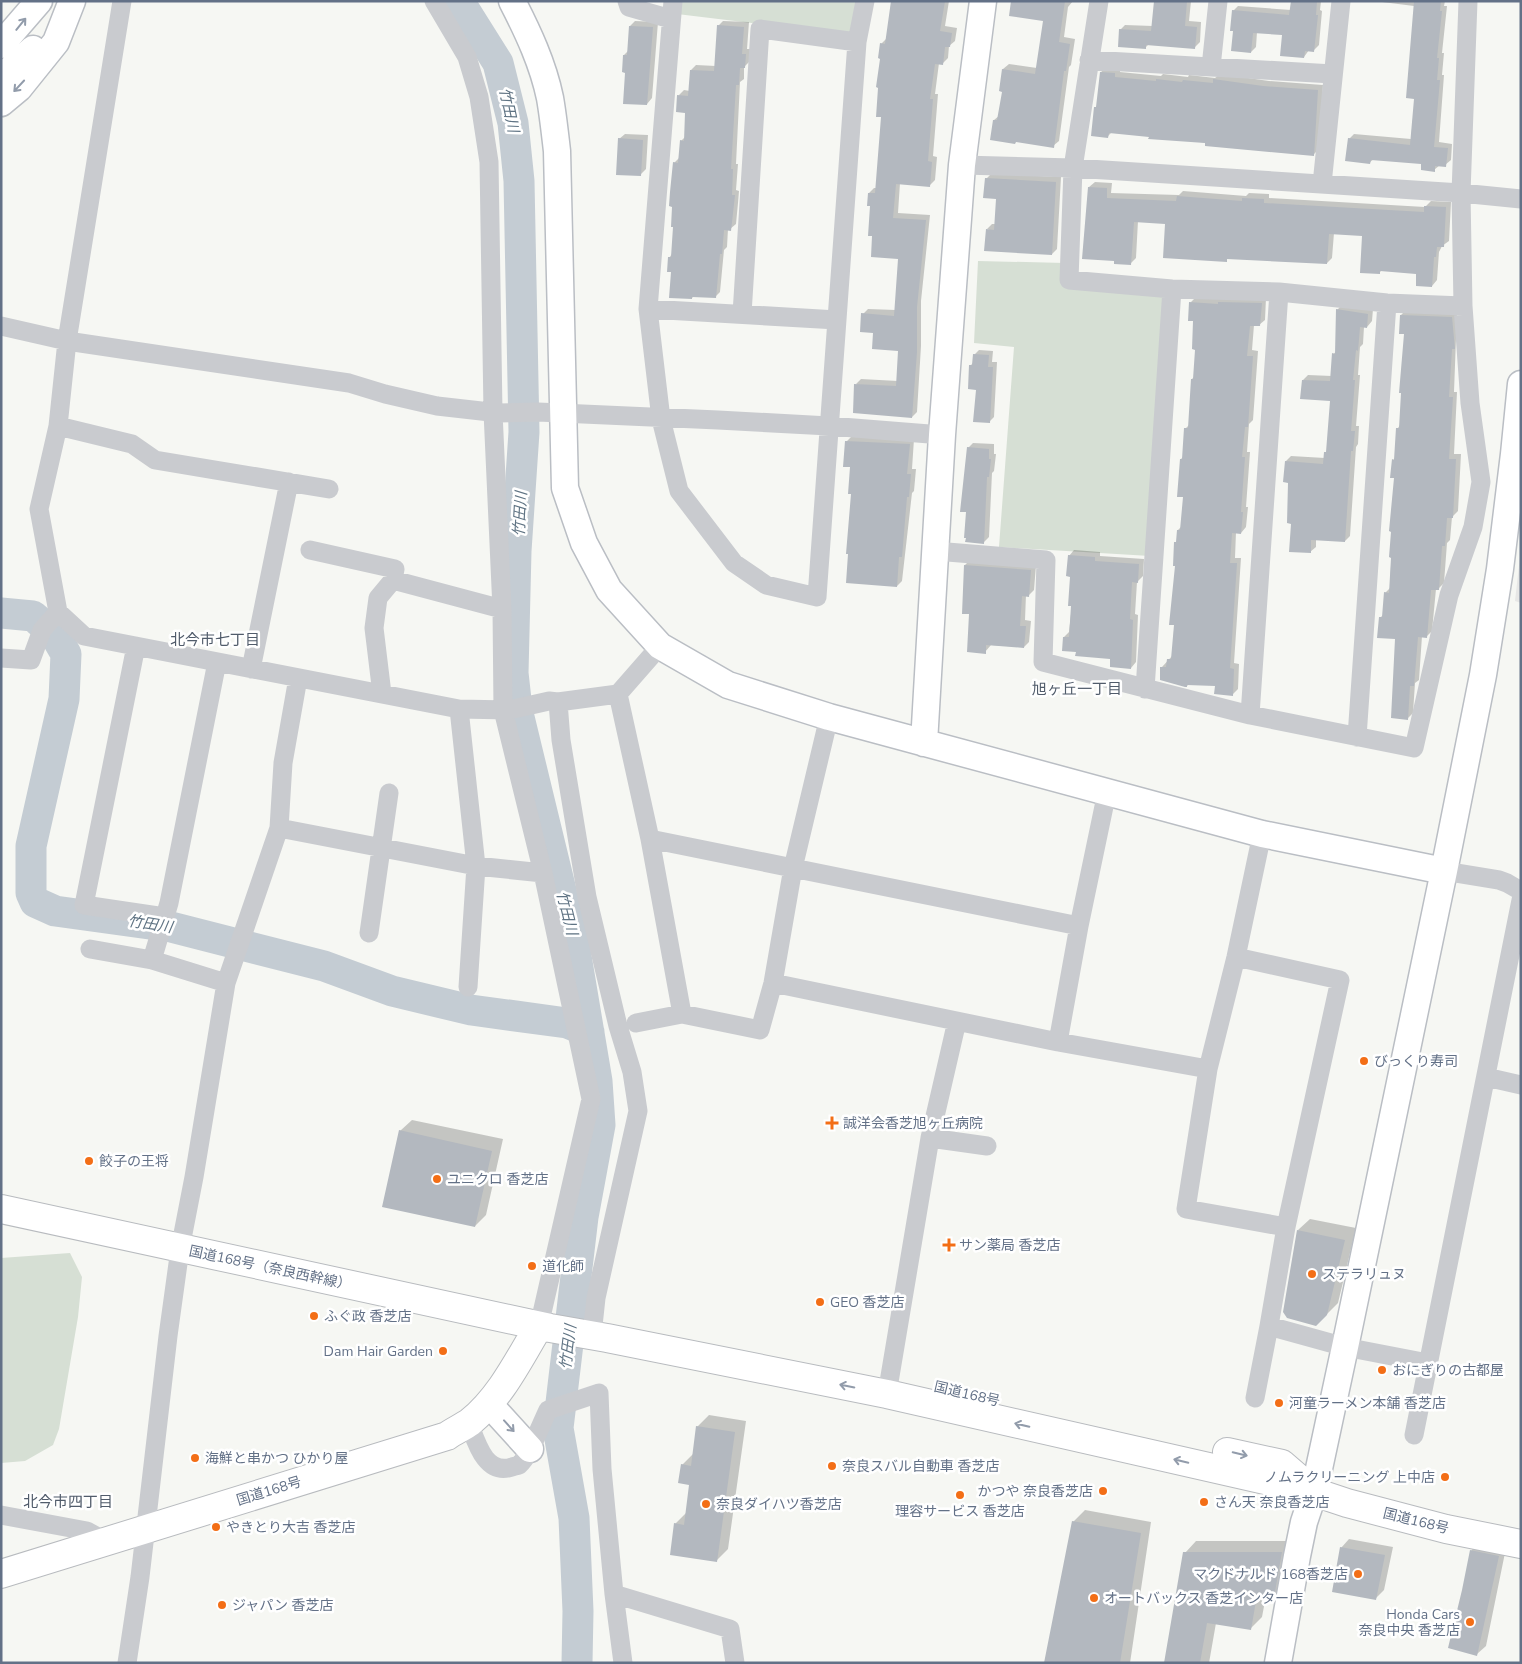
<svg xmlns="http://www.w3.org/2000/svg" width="1522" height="1664" viewBox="0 0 1522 1664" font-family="'Nunito Sans','Noto Sans JP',sans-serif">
<rect width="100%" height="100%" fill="#f6f7f3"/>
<path fill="#e7e7e6" d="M1521,548V603L1515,601Z"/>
<path fill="#d6dfd4" d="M679,1H859L853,35L677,14Z
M978,261L1065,263L1066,284L1169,292L1150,556L999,547L1014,347L974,343Z
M70,1253L82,1277L78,1317L59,1429L53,1445L25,1461L1,1463V1258Z"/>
<path fill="#0003" d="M892,1H949L945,26L957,28L955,41L949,46L948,58L942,64L939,63L935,94H938L933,156L937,157L935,180L930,185L900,183L898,213L930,215L921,301V346L917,412L912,417L856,384L861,379L898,381L900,350L874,332L863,314L868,309L896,310L899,258L874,235L869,193L874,188H877L882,116L881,44L887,38Z
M1012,1H1073L1068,7L1064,37L1075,39L1071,65L1069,67L1059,141L1053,146L994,120L1000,115L1003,91V69L1009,64L1037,68L1045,20Z
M1155,1H1191L1189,21L1201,22L1200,42L1194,48L1149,44L1145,48L1120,30L1125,25L1153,26Z
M1292,1H1321L1320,10L1322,11L1319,45L1314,50H1309L1304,57L1284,34L1257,32L1256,47L1251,52L1234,30L1233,11L1238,6L1291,10Z
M1374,1H1445L1444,6H1447L1442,53H1444L1442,75H1444L1439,142L1452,144L1451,160L1445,165H1440L1434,170L1422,163L1374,159L1370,162L1349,139L1354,134L1411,139L1415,98L1414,6Z
M635,21L658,22L652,98L647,104L626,72L624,55L628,51L630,26Z
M723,21L749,22L747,49H750L749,62L744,67V79L740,82L736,164H738L736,190L739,191L738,203L736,224L730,229H728L727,247L724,250L720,292L715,297L694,296L692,298L672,271L669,258L672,254L674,226V163L680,157L681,141L685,137L686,112L679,95L684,90L690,91L691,70L696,65L716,66L718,26Z
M1107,67L1120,68V72L1161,76L1163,74L1188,77L1189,75L1215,78L1220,74L1269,81L1323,85L1319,149L1313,155L1112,132L1108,136L1095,108L1098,105L1101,72Z
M625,134L648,135L646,169L640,175L619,139Z
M991,174L1061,177L1057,249L1052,254L987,229L992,224H996L998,198L986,179Z
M1095,182L1112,183L1111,193L1179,195L1183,191L1246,196L1249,193L1269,194V198L1425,207L1431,201L1451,202L1449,241L1442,246L1439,252L1437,280L1432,286L1418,273L1382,270L1379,273L1364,235L1334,233L1332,258L1327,263L1228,258L1226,261L1166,223L1138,221L1136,258L1130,264L1089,187Z
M1196,297L1266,298L1265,320L1259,325H1254L1252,350L1258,351L1253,420L1249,424L1247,452H1250L1246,507H1248L1246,527L1241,533L1236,532L1235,558H1241L1234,663L1239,664L1238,689L1232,695L1216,685L1189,684L1187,686L1162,667L1173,655L1178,530L1182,526L1184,496L1181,459L1183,457L1185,429L1190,424L1192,379L1194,377L1197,348L1195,320L1191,302Z
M1343,304L1373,309L1372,321L1367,327H1364L1363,344L1360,347L1358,375H1360L1356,426H1359L1358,444L1356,447L1350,536L1345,541L1316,539V547L1310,552L1292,522L1286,461L1291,456L1325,458L1328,450L1331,400L1303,380L1308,375L1332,376L1333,354L1336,352L1337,310Z
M1406,310L1457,312L1454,392H1457L1454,454H1461L1458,511L1452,517L1450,540L1447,543L1444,583L1438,589H1436L1432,631L1426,637L1422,636L1419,680L1415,683L1413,713L1408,718L1396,638L1380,618L1384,614L1385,593L1390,588L1395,477L1393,460L1396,457L1398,428L1400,425L1405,333L1401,315Z
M979,350L993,351L992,362H997L994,417L989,422L970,366L973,363L974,355Z
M852,436L914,439L912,469H916L914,491L912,493L902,581L897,586L852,493L851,466L846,442Z
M973,443L994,444V454H996L994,471L992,473L989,537L984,542L968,448Z
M1074,550L1100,552V556L1144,559L1143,576L1137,582L1135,614L1138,615L1136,662L1131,668L1112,657L1077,651L1064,637L1069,632L1072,605L1069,556Z
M970,560L1036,565L1034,590L1028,596L1026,595L1025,620L1031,621L1029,642L1024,647L991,645L985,652L971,613L965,565Z
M412,1120L503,1139L486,1215L475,1226L400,1131Z
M1310,1219L1356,1228L1338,1303L1326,1315L1298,1230Z
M709,1415L746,1421L728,1549L717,1560L675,1524L687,1512L691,1484L682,1465L694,1453L697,1427Z
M1085,1510L1151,1522L1130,1663H1045L1073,1522Z
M1349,1539L1393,1547L1384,1590L1375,1599L1341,1548Z
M1196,1541H1293L1285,1585L1273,1597L1266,1596L1262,1617L1250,1629L1216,1623L1209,1663H1165L1185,1553Z
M1479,1542L1506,1548L1486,1646L1477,1654L1471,1551Z"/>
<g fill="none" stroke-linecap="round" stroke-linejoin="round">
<path stroke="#c4ccd3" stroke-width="31" d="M459,1L498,63L513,123L519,181L524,432L516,551L513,673L517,709L574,944L597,1081L600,1125L583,1217L558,1428L574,1518L578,1611L577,1663
M1,613L33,616L55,635L66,654L64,699L31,846V893L35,902L55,911L171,927L324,966L392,991L471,1010L567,1023L589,1032"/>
</g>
<path fill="#b3b8bf" d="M891,1H945L940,31L952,33L950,47H945L943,65L935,64L930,99H933L928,161L932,162L930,187L896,184L893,218L926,220L917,307V352L912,418L853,413L854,384L896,386L898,351L872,349L873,333L860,332L861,313L894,316L898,259L871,257L872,236H868L870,206H867L868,193H875L881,117H876L878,88L876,87L880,59L878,58L880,43L885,44Z
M1011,1H1065L1059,42L1070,44L1066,71H1064L1054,148L1016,142L1015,144L990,140L993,120H997L1002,92L999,91L1002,69L1035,74L1043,21L1009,16Z
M1154,1H1187L1185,26L1197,27L1195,49L1146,45V49L1118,47L1119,29L1151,31Z
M1291,1H1317L1316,15H1318L1314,52L1305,51L1304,58L1280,56L1282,35L1253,33L1251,53L1231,51L1233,31H1230L1232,10L1289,15Z
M1414,1H1441L1440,11H1442L1437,58H1439L1437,80H1440L1434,147L1448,148L1446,167L1435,166V172L1421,170V164L1371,160L1370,164L1345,161L1348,138L1410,145L1414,99L1406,98Z
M717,25L744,27L742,54H746L745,68H740L739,85H736L731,169H733L732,195H735L731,231L724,230L722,254H720L716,298L692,297V299L669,298L671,272H667L668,257H671L673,227H671L672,207L669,206L670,192L673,162L678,163L680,140L684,141L685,113L676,112L677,95L688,96L690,70L714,71Z
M629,26L653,27L647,105L623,104L625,73L622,72L623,55H627Z
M1100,72L1115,73V77L1156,81V79L1182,82L1183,80L1213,83V79L1263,86L1318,90L1314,156L1205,146V143L1148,139L1149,137L1109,133L1108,138L1091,136L1094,107H1096Z
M618,138L643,140L641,176L616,175Z
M985,178L1056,182L1052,255L984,251L986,229L994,230L996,199L983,198Z
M1088,187L1107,188V198L1176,201L1177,196L1242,201V198L1264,199V203L1424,212V206L1446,207L1444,247H1437L1436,257H1434L1432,287L1416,286V274L1380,271V274L1360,273L1362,236L1329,234L1327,264L1227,259V262L1163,258L1165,224L1134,222L1131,265L1114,264V261L1082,259Z
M1189,302L1218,304V302L1262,303L1260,326H1250L1247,356H1253L1248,427H1245L1242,457H1245L1241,512H1243L1241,534L1232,533L1230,563H1237L1230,668L1234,669L1233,696L1214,694L1215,686L1187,685V687H1185L1160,680V667H1166L1167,659H1171L1174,625H1169L1175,566H1173L1174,542H1176L1177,530H1180L1183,497H1177L1180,459H1182L1184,428H1188L1191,379H1193L1195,350L1192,349L1193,321H1188Z
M1336,309L1368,314L1367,328L1360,327L1358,351L1356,350L1353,380H1355L1351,431H1355L1353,451H1351L1345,542L1311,540V553L1289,552L1291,524L1287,523L1288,483L1283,482L1285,461L1323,464L1324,452H1326L1330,401L1300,399L1302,380L1330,381L1332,353L1335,354Z
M1400,315L1452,317L1455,349H1452L1449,397H1453L1449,459H1456L1453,518H1447L1445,546H1442L1439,590H1431L1427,638L1418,637L1414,686H1410L1408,720L1391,718L1395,639L1377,638L1379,617H1382L1384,592L1389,593L1391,558L1389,557L1391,532L1389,531L1394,478H1390L1392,459L1394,460L1396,428H1399L1401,393H1399L1404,334H1399Z
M973,354L989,355L988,367H993L990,423L973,422L976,390L968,389L969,365H972Z
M845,441L910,444L907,474H911L909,497H907L902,557H899L897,587L846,583L848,554H846L851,494H848L850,467H843Z
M967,447L989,449V459H991L989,477H987L984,544L965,542L966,538H964L966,512H960Z
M1068,555L1095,557V561L1139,564L1138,583L1132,582L1130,619L1133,620L1131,669L1110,667V659L1075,656L1076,652L1062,651L1063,637H1069L1071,606H1068L1070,577L1066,576Z
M964,565L1031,570L1029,597L1022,596L1020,626H1026L1024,648L986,645V654L967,652L969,614H962Z
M399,1130L492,1151L475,1227L382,1207Z
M1297,1230L1345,1240L1327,1315L1316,1326L1287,1318L1283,1312Z
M696,1426L735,1432L717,1562L670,1555L674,1523L684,1525L689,1485L678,1483L681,1464L691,1466Z
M1072,1521L1141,1533L1120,1663H1044Z
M1340,1547L1385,1555L1376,1600L1332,1592Z
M1470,1550L1499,1556L1477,1656L1448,1648L1462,1590Z
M1183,1552H1282L1274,1598L1257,1595L1251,1630L1207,1623L1200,1663H1164Z"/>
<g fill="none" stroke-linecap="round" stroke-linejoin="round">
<defs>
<path id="secondary" d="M512,1C528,32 543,64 550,98C553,115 555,134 557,151L565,488L584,543L609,590L660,646L728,685L829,717L1262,834L1444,871
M1,45L39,1
M1,78L33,49
M1,103L19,88L56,42L72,1
M924,743L942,435L962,165L983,1
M489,1404L530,1449
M1278,1663L1297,1556L1304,1522L1314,1492L1345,1347L1444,871L1483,675L1500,569L1514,454L1521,384"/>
<path id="highway" d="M1,1209L550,1328L607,1338L887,1394L1261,1479L1314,1492L1347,1503L1446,1529L1521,1544
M1227,1452L1282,1464L1311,1489
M1,1574L447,1436C454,1431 463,1427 470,1422C501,1397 519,1359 539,1326"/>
</defs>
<use href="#secondary" stroke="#babec4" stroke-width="29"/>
<use href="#highway" stroke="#b8bbbf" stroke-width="30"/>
<path stroke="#c9cbcf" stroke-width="19" d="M122,1L67,341L58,426L39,509L58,612L84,636L459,709L509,710L549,701L558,702L618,694L660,646
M434,1L467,57L479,97L489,162L493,412L502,609L503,710L543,873L591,1099L539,1326
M627,1L629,7L671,19
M673,1L648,309L661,419L679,491L734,563L766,585L817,597L857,42L865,1
M1099,1L1073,168L1069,280L1172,289L1279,292L1387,303L1463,306
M1089,60L1333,74
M1211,67L1218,1
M962,165L1073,168L1461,193L1521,199
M1322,184L1341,1
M648,309L837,320
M742,314L760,29L857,42
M1,326L67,341L349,383L385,394L437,406L499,413L538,412L718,420L829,426L942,435
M58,426L132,444L155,460L329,489
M310,550L395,569L393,580
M935,551L1046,560L1043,662L1250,715L1414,748L1449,595L1473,527L1481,482L1470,403L1463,306L1461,193L1468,1
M136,646L84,905L165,917
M1,658L31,660L42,630L58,612
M251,669L289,482
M1145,689L1172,289
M382,694L374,628L378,598L393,580L502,609
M618,694L650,839L682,1014L760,1030L773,983L793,868L829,717
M558,702L561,740L587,897L618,1026L632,1072L638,1111L596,1298L592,1335
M459,709L476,866L468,987
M1250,715L1279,292
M1357,737L1387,303
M279,828L476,866L543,873
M1262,834L1236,957L1208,1069L1186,1209L1286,1227
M650,839L1079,926L1058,1042
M1444,871L1499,880L1507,883L1521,891
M1079,926L1107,792
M369,933L389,793
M90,949L152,960L226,983
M1236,957L1340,980L1286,1227L1269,1326L1255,1398
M152,960L169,903L217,662
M773,983L1058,1042L1208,1069
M636,1023L682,1014
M1486,1077L1521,1085
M930,1138L987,1146
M1269,1326L1345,1347L1428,1363
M887,1394L930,1138L957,1021
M469,1423C476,1441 485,1476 512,1467C514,1466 517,1466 519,1465C529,1457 542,1422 548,1410L599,1393L602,1469L614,1594L730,1629L735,1663
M1414,1435L1521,900
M1,1515L87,1531L105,1541
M614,1594L623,1663
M127,1663L140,1577L168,1336L180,1249L194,1177L226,983L279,828L283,763L298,678"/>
<use href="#secondary" stroke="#fff" stroke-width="26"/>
<use href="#highway" stroke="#fff" stroke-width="28"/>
</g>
<defs><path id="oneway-shaft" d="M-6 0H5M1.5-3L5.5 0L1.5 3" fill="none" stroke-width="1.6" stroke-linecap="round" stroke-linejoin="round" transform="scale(1.25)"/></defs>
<g stroke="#929cab">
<use href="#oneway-shaft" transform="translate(21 24) rotate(-51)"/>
<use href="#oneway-shaft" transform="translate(19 86) rotate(133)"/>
<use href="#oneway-shaft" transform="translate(847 1386) rotate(-169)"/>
<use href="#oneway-shaft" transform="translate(1022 1425) rotate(-167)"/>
<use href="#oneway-shaft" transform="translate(509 1426) rotate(48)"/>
<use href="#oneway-shaft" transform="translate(1240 1454) rotate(13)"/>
<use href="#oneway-shaft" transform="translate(1181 1461) rotate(-167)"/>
</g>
<g fill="#f36e16" stroke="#fff" stroke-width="2">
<circle cx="1364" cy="1061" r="5"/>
<path d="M829.5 1115.5h5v5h5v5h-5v5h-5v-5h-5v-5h5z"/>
<circle cx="89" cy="1161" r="5"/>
<circle cx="437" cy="1179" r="5"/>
<path d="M946.5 1237.5h5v5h5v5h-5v5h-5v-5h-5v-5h5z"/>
<circle cx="532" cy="1266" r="5"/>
<circle cx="1312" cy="1274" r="5"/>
<circle cx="820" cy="1302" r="5"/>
<circle cx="314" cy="1316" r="5"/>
<circle cx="443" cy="1351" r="5"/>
<circle cx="1382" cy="1370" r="5"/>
<circle cx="1279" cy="1403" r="5"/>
<circle cx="195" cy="1458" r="5"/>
<circle cx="832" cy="1466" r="5"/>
<circle cx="1445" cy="1477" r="5"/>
<circle cx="1103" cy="1491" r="5"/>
<circle cx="960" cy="1495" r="5"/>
<circle cx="1204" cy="1502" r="5"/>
<circle cx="706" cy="1504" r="5"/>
<circle cx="216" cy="1527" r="5"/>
<circle cx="1358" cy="1574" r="5"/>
<circle cx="1094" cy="1598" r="5"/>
<circle cx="222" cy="1605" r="5"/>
<circle cx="1470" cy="1622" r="5"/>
</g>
<g text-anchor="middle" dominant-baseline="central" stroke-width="5" stroke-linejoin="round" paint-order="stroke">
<g font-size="14" fill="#637187" stroke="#fff" text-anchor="start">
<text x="1374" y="1061">びっくり寿司</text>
<text x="843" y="1123">誠洋会香芝旭ヶ丘病院</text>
<text x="99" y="1161">餃子の王将</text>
<text x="447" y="1179">ユニクロ 香芝店</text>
<text x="959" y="1245">サン薬局 香芝店</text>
<text x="542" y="1266">道化師</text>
<text x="1322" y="1274">ステラリュヌ</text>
<text x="830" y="1302">GEO 香芝店</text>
<text x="324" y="1316">ふぐ政 香芝店</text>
<text x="433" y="1351" text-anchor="end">Dam Hair Garden</text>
<text x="1392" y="1370">おにぎりの古都屋</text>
<text x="1289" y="1403">河童ラーメン本舗 香芝店</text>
<text x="205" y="1458">海鮮と串かつ ひかり屋</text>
<text x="842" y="1466">奈良スバル自動車 香芝店</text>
<text x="1435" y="1477" text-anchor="end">ノムラクリーニング 上中店</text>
<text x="1093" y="1491" text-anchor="end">かつや 奈良香芝店</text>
<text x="1214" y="1502">さん天 奈良香芝店</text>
<text x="716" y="1504">奈良ダイハツ香芝店</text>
<text x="960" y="1511" text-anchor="middle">理容サービス 香芝店</text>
<text x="226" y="1527">やきとり大吉 香芝店</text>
<text x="1348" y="1574" text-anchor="end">マクドナルド 168香芝店</text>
<text x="1104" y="1598">オートバックス 香芝インター店</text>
<text x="232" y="1605">ジャパン 香芝店</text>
<text x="1460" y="1614" text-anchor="end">Honda Cars<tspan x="1460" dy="16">奈良中央 香芝店</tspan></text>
</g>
<g font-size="14" fill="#637187" stroke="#fff">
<text transform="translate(270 1268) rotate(12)">国道168号（奈良西幹線）</text>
<text transform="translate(967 1394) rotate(13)">国道168号</text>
<text transform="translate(269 1491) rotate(-17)">国道168号</text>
<text transform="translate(1416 1521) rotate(14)">国道168号</text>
</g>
<g font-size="15" font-style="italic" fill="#5f7383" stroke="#fff">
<text transform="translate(509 110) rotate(78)">竹田川</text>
<text transform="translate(520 514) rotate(-87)">竹田川</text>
<text transform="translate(567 913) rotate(76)">竹田川</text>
<text transform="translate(150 924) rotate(9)">竹田川</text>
<text transform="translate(568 1347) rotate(-83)">竹田川</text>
</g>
<g font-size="15" fill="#515c6b" stroke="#fff">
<text x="215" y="640">北今市七丁目</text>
<text x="1077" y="689">旭ヶ丘一丁目</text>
<text x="68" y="1502">北今市四丁目</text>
</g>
</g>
<rect width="1522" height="1664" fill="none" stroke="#637187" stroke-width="5"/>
</svg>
